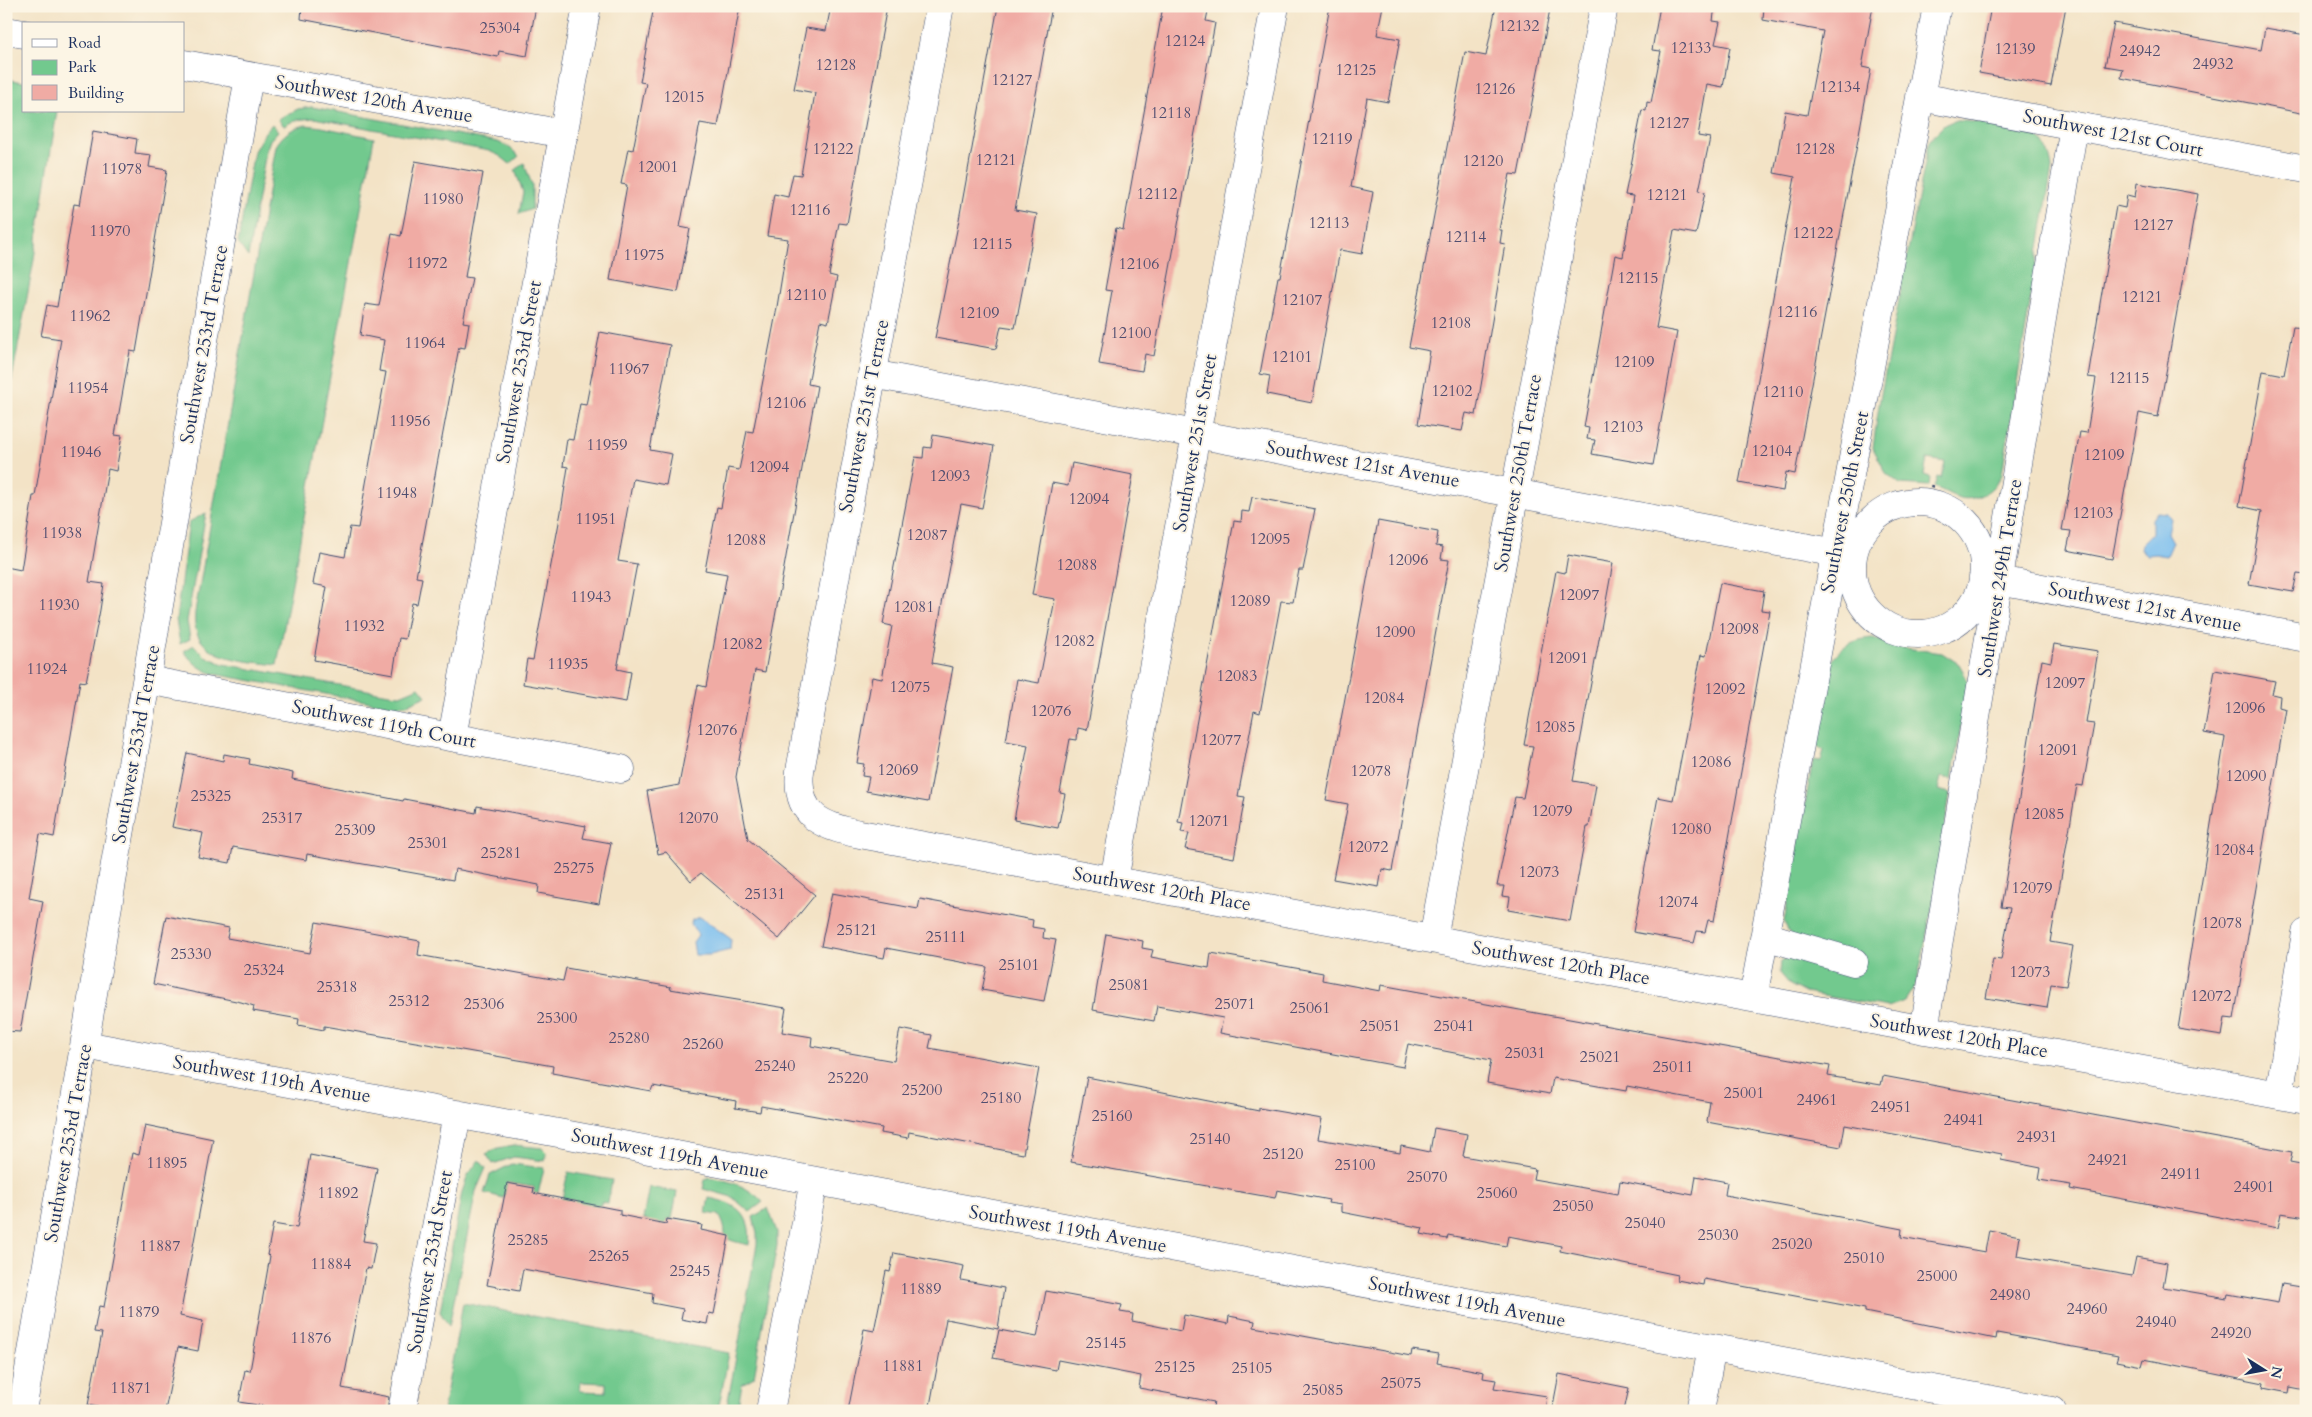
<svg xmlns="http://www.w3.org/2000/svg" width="2312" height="1417" viewBox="0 0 2312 1417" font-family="Cardo,serif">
<rect width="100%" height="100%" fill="#fcf5e5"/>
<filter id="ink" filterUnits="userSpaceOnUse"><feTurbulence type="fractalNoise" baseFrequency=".02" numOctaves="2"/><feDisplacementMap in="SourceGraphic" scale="10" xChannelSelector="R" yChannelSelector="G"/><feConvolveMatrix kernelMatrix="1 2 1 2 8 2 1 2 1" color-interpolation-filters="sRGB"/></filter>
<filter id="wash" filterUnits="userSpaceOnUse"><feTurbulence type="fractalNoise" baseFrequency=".0096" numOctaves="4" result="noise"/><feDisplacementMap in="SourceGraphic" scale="20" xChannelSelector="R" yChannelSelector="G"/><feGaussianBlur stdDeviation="1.12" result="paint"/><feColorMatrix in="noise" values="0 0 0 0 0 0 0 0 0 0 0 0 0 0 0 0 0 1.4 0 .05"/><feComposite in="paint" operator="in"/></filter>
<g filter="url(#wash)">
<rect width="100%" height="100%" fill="#f3e3c6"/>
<path fill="#72c98e" stroke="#467c76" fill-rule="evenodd" d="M6,79L24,82V111H57L33,265L6,411Z
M312,107L498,142L510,148L519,156L510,164L500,156L489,151L314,118L295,120L284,126L278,119L298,109Z
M1953,121C1969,120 2026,127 2038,137C2047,144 2050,157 2052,168L2002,474C1996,489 1977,502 1960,498C1952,496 1943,490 1934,487L1937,477L1941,478L1945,462L1927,459L1924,475L1930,477L1929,486L1900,484L1886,473L1873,448L1879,405L1929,141L1944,125Z
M272,124L278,131L270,140L266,151L248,257L238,243L254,151L265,132Z
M306,125L322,127L374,138L277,665C251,661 204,661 196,630C192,616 198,598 200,584L276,146C283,134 292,128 306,125Z
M524,163L532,185V209L519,214L523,192L515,170Z
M206,513L187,621L190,639L180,644L176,619L189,522Z
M1873,638L1898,647L1942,653L1959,664L1963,671L1968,684L1952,779L1941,777L1938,790L1950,793L1934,899L1917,982L1905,1001L1888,1007L1805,993L1790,985L1780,973L1781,962L1791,956L1790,934L1784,922L1813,760L1821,761L1824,750L1815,746C1819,727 1826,667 1836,655C1845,643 1858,639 1873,638Z
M194,645L205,656L223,664L389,694L400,695L419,687L426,696L406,705L393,706L219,675C204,672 193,664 184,651Z
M514,1145L542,1148L547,1153L545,1161L514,1157L493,1164L486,1154L498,1148Z
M479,1160L486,1168L476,1191L449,1326L440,1312L462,1192L468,1175Z
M512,1164L544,1168L538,1194L533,1193L534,1187L507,1183L504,1198L484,1193L490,1175Z
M568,1172L612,1180L608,1203L601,1202L600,1211L562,1199Z
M709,1177C731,1181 748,1186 763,1202L750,1212L732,1197L703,1189L705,1180Z
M649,1187L677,1192L672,1219H667L665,1230L646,1234L648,1220L643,1219Z
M709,1198C736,1203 753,1214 749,1245C712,1237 733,1238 719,1215L706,1213Z
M768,1208L777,1232V1245L754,1377L742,1384L737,1411H726L757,1244V1234L753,1217Z
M463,1303L729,1353L718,1411H443ZM581,1382L606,1383V1392L580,1391Z"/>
<path fill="#78bdef" stroke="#4a76a6" d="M2157,512L2167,513L2171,519L2168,533L2173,542L2167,556L2155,554L2147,555L2140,549L2141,544L2152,533V519Z
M700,917L731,939L730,950L710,955H695L693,942L698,935L691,924L692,920Z"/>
<g id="blocks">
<path fill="#f0aba4" d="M302,6H536L527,56L499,51L498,57L301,19Z
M654,6H740L718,126L700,123L680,227L690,229L678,292L610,280L627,185L621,184L628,149L633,150L646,83L640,82Z
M831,6H887L847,224L839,223L829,275L837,277L828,323L820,321L808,384L817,386L765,672L755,670L736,777L748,839L815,895L779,939L701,873L691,881L666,852L658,854L647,791L679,785L698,685L706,687L727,574L705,570L717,507L721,508L728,468L739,470L747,431L753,432L776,313L788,239L767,236L774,194L788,197L793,174L801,175L815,93L794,89L806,28L826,31Z
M998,6H1052L1015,210L1037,214L1015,328L1001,326L996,349L935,338L958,225Z
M1163,6H1209L1206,21L1215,23L1154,356L1145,354L1142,371L1099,364L1112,291L1105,290L1116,228L1123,230Z
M1330,6H1383L1377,35L1400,39L1388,102L1367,98L1351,187L1373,192L1362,254L1340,250L1312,403L1267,394L1270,376L1260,374L1278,277H1280Z
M1496,6H1535L1550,9L1518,175L1510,174L1499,230H1502L1500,243L1505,244L1476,415L1466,413L1462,431L1418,424L1430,351L1409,347L1465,52L1486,56Z
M1660,6H1715L1713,21L1720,22L1715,44L1730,47L1723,87L1707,84L1698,136L1710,138L1699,191L1705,192L1696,234L1674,230L1656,328L1677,332L1653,465L1592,454L1595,440L1587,439L1589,428L1584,427L1615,255L1623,257L1633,196L1625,195L1642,110L1646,111L1647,102L1651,103L1661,51L1652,50Z
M1764,6H1873L1862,67L1871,69L1856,150L1795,474L1786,472L1783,491L1739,483L1795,177L1774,173L1785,111L1807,115L1823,31L1763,20Z
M1991,6H2066L2051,86L1979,73Z
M2114,23L2261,50L2265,28L2306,35V114L2121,78L2123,69L2105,66Z
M93,131L137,139L135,153L151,155L149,167L167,170L136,352L130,351L115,435L122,436L116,471L108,469L89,582L104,584L100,610L86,682L80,681L54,837L40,834L29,898L43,901L20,1032L6,1031V567L21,570L33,496H35L61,339L41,336L47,305L57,307L74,204L80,205Z
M415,161L483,173L465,277L472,278L463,322L469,323L465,348L459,347L416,577L422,578L417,604L412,603L405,639L399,638L393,674L314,660L327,587L313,584L319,552L345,557L350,527L358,528L386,372L379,371L384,340L360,335L365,304L379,306L392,234L401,236Z
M2137,183L2198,194L2158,417L2139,413L2112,559L2067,550L2071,531L2062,530L2080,432L2087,433L2096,378L2088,377L2116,206L2125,208L2127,195L2135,197Z
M2293,327L2306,328V575L2297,574L2293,592L2249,584L2262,511L2239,506L2263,371L2284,375Z
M600,332L670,345L650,450L672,454L666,485L633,479L618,561L637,564L617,669L631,672L626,702L523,684L527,659L533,660L561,512L568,467L563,466L567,439L573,440L580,404L586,405Z
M933,435L994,446L982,508L961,504L943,598L932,663L953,667L928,802L866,791L869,777L862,776L864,764L857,763L872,677L882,679L892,626L883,624L915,457L923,458L924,447L931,448Z
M1072,463L1133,475L1087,730L1078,728L1077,740L1070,739L1060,793L1065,794L1058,828L1014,820L1028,745L1006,741L1017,679L1039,683L1055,599L1032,595L1052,483L1068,486Z
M1252,497L1315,509L1303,570H1299L1293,602L1281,601L1260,713L1254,711L1238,796L1245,797L1234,858L1185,849L1189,833L1181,832L1183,823L1178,822L1234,521L1241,522L1242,511L1249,512Z
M1378,521L1438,532L1436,546L1443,547L1441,559L1449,560L1392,871L1382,869L1379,887L1333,879L1348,804L1326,800Z
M1568,555L1613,563L1573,781L1596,785L1589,827H1587L1570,921L1508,910L1510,897L1502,896L1504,886H1497L1515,797L1523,798L1533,746L1524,745L1556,571L1565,573Z
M1720,583L1764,591L1761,610L1770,611L1714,921L1708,920L1705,932L1697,931L1694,943L1633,932L1658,797L1673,800L1701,655L1706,656Z
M2054,644L2098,651L2086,723L2094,724L2083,786L2077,785L2050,942L2073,946L2066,986L2051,984L2047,1008L1986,998L1993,959L2001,960L2010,908L2001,907L2042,660L2051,662Z
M2215,670L2275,681L2272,694L2280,696L2279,707L2286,709L2234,1019L2225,1018L2222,1036L2178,1029L2225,737L2204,733Z
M187,753L223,761L224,754L250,759L249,764L293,773L292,779L403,801L404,799L476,813L477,806L586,826L583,838L611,843L599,904L538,893L539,885L455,869L453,880L307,854L306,860L233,847L230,863L198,857L203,833L172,827Z
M832,893L918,909L920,899L1033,920L1032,927L1044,929L1043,938L1056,940L1044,1001L982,990L987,967L886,948L884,958L821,946Z
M166,916L229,928L227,938L310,953L316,922L420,941L418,955L563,981L566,968L671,987L670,989L786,1008L782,1032L812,1037L811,1046L894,1061L900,1029L932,1035L929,1048L1039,1068L1023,1154L909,1132L908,1138L881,1133L882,1128L761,1106L760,1112L735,1108L736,1101L653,1086L651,1091L552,1073L553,1066L324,1026V1030L298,1025L299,1019L253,1011L254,1006L241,1002L153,984Z
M1106,934L1143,941L1142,948L1153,950L1151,957L1209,968L1211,953L1251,960L1323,973L1322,980L1380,991L1381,985L1830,1066L1828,1076L1881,1085L1883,1076L2292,1152L2290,1162L2306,1165V1217L2281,1213L2278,1228L2070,1189L2071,1185L2039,1180L2041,1168L2001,1160L2002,1154L1845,1125L1841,1147L1707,1122L1710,1102L1627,1086L1626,1091L1553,1078L1550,1094L1487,1083L1491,1060L1408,1044L1403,1067L1220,1033L1223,1018L1157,1006L1154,1021L1093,1010Z
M1087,1077L1259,1111V1108L1322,1119L1318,1139L1400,1153L1401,1146L1430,1152L1434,1128L1467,1134L1463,1156L1535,1169L1533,1179L1618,1194L1620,1181L1693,1195L1696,1176L1727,1182L1725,1195L1902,1229L1901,1237L1985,1252L1989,1230L2020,1236L2017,1256L2132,1276L2136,1257L2167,1263L2163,1287L2227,1298L2228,1294L2278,1303L2282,1284L2306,1288V1390L2290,1387L2289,1393L2263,1388L2264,1383L2180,1366L2144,1359L2142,1366L2116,1361L2118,1355L1997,1333L1996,1339L1865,1312V1309L1704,1279L1703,1285L1677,1280L1678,1275L1560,1251L1561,1246L1508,1236L1506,1246L1448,1235L1447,1239L1421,1234L1423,1228L1341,1212V1205L1328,1203L1329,1200L1277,1190L1275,1198L1071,1162Z
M145,1125L213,1139L180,1316L203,1321L198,1351L178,1347L165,1411H119L88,1405L102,1333L94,1332L99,1306L104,1307L132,1153L139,1155Z
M310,1155L377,1168L363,1241L376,1243L371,1269L366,1268L342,1388L389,1397L387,1411H263L264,1406L239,1402L245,1370L250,1371L270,1256L267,1255L273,1224L297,1228Z
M507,1183L534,1188L533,1193L620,1210V1215L666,1224L667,1219L702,1225L701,1230L729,1236L714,1314L709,1313L707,1324L681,1319L683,1309L652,1303L653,1293L523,1269L519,1291L487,1285Z
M894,1253L964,1266L961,1280L1004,1288L998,1329L946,1319L929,1411H848L864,1329L874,1331L886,1271L890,1272Z
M1046,1291L1122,1305L1120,1312L1133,1314L1132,1321L1181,1331L1184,1315L1228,1324L1229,1316L1255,1321L1254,1327L1411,1356L1412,1350L1439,1354L1437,1363L1484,1372L1483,1378L1496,1380L1494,1388L1547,1396L1545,1411H1212L1214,1402L1139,1388L1141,1376L1058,1360L1056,1370L993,1358L999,1330L1037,1337Z
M1559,1374L1629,1388L1624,1411H1552Z"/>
</g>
</g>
<g filter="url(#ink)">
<use href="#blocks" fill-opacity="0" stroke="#3b4a6e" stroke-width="1"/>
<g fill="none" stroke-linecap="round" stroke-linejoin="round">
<defs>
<path id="minor" d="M940,6L800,771C795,816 823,827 860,834L2306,1100
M6,31L24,34
M184,64L564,134
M1920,97L2306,169
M872,374L1853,556
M1852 568a66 66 0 1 1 132 0a66 66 0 1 1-132 0Z
M1983,577L2306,638
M147,680L621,769
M452,737L587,6
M1114,880L1275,6
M1765,936L1854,962
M1433,939L1604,6
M1753,998L1937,6
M1924,1030L2074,126
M85,1045L2052,1411
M2279,1095L2306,933
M22,1411L249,76
M402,1411L457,1114
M770,1411L814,1181
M1700,1411L1712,1348"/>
</defs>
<use href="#minor" stroke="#3b4a6e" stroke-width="29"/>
<path stroke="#3b4a6e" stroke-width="3" stroke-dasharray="4 4" stroke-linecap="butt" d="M1928,503L1932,485"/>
<use href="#minor" stroke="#fff" stroke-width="28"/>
</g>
</g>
<g text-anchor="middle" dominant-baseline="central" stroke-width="4" stroke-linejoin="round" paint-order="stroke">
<g font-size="16" fill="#504e70">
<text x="1519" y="26">12132</text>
<text x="500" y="28">25304</text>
<text x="1185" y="41">12124</text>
<text x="1691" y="48">12133</text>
<text x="2015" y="49">12139</text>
<text x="2140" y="51">24942</text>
<text x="2213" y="64">24932</text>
<text x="836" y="65">12128</text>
<text x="1356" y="70">12125</text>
<text x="1012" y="80">12127</text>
<text x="1840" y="87">12134</text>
<text x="1495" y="89">12126</text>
<text x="684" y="97">12015</text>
<text x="1171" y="113">12118</text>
<text x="1669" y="123">12127</text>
<text x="1332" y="139">12119</text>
<text x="833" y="149">12122</text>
<text x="1815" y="149">12128</text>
<text x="996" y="160">12121</text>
<text x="1483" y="161">12120</text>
<text x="658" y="167">12001</text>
<text x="122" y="169">11978</text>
<text x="1157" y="194">12112</text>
<text x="1667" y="195">12121</text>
<text x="443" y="199">11980</text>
<text x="810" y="210">12116</text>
<text x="1329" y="223">12113</text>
<text x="2153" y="225">12127</text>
<text x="110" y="231">11970</text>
<text x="1813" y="233">12122</text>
<text x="1466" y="237">12114</text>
<text x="992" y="244">12115</text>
<text x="644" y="255">11975</text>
<text x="427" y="263">11972</text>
<text x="1139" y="264">12106</text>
<text x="1638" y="278">12115</text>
<text x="806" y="295">12110</text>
<text x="2142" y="297">12121</text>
<text x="1302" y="300">12107</text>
<text x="1797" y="312">12116</text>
<text x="979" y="313">12109</text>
<text x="90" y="316">11962</text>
<text x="1451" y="323">12108</text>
<text x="1131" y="333">12100</text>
<text x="425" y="343">11964</text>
<text x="1292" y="357">12101</text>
<text x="1634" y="362">12109</text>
<text x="629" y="369">11967</text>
<text x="2129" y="378">12115</text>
<text x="88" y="388">11954</text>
<text x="1452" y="391">12102</text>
<text x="1783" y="392">12110</text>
<text x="786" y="403">12106</text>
<text x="410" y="421">11956</text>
<text x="1623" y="427">12103</text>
<text x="607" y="445">11959</text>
<text x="1772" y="451">12104</text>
<text x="81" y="452">11946</text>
<text x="2104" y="455">12109</text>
<text x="769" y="467">12094</text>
<text x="950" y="476">12093</text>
<text x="397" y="493">11948</text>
<text x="1089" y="499">12094</text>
<text x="2093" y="513">12103</text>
<text x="596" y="519">11951</text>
<text x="62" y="533">11938</text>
<text x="927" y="535">12087</text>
<text x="1270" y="539">12095</text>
<text x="746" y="540">12088</text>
<text x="1408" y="560">12096</text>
<text x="1077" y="565">12088</text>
<text x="1579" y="595">12097</text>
<text x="591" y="597">11943</text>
<text x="1250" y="601">12089</text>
<text x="59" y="605">11930</text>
<text x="914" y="607">12081</text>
<text x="364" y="626">11932</text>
<text x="1739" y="629">12098</text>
<text x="1395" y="632">12090</text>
<text x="1074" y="641">12082</text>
<text x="742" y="644">12082</text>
<text x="1568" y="658">12091</text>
<text x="568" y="664">11935</text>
<text x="47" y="669">11924</text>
<text x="1237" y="676">12083</text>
<text x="2065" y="683">12097</text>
<text x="910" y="687">12075</text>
<text x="1725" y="689">12092</text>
<text x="1384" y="698">12084</text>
<text x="2245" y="708">12096</text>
<text x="1051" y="711">12076</text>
<text x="1555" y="727">12085</text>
<text x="717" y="730">12076</text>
<text x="1221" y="740">12077</text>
<text x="2058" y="750">12091</text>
<text x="1711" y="762">12086</text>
<text x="898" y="770">12069</text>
<text x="1371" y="771">12078</text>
<text x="2246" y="776">12090</text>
<text x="211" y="796">25325</text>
<text x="1552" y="811">12079</text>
<text x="2044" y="814">12085</text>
<text x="282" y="818">25317</text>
<text x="698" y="818">12070</text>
<text x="1209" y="821">12071</text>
<text x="1691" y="829">12080</text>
<text x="355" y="830">25309</text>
<text x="428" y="843">25301</text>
<text x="1368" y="847">12072</text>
<text x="2234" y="850">12084</text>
<text x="501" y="853">25281</text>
<text x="574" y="868">25275</text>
<text x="1539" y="872">12073</text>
<text x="2032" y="888">12079</text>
<text x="765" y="894">25131</text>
<text x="1678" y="902">12074</text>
<text x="2222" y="923">12078</text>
<text x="857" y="930">25121</text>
<text x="946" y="937">25111</text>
<text x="191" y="954">25330</text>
<text x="1019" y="965">25101</text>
<text x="264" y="970">25324</text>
<text x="2030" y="972">12073</text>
<text x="1129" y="985">25081</text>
<text x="337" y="987">25318</text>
<text x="2211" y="996">12072</text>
<text x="409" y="1001">25312</text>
<text x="484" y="1004">25306</text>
<text x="1235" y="1004">25071</text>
<text x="1310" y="1008">25061</text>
<text x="557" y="1018">25300</text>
<text x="1380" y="1026">25051</text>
<text x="1454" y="1026">25041</text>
<text x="629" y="1038">25280</text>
<text x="703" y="1044">25260</text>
<text x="1525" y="1053">25031</text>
<text x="1600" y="1057">25021</text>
<text x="775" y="1066">25240</text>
<text x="1673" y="1067">25011</text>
<text x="848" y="1078">25220</text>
<text x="922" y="1090">25200</text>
<text x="1744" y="1093">25001</text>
<text x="1001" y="1098">25180</text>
<text x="1817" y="1100">24961</text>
<text x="1891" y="1107">24951</text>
<text x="1112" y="1116">25160</text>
<text x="1964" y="1120">24941</text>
<text x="2037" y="1137">24931</text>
<text x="1210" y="1139">25140</text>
<text x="1283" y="1154">25120</text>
<text x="2108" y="1160">24921</text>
<text x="167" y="1163">11895</text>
<text x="1355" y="1165">25100</text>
<text x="2181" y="1174">24911</text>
<text x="1427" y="1177">25070</text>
<text x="2254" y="1187">24901</text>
<text x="338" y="1193">11892</text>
<text x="1497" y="1193">25060</text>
<text x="1573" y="1206">25050</text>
<text x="1645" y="1223">25040</text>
<text x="1718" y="1235">25030</text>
<text x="528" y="1240">25285</text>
<text x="1792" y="1244">25020</text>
<text x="160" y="1246">11887</text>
<text x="609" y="1256">25265</text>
<text x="1864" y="1258">25010</text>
<text x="331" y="1264">11884</text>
<text x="690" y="1271">25245</text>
<text x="1937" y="1276">25000</text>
<text x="921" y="1289">11889</text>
<text x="2010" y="1295">24980</text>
<text x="2087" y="1309">24960</text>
<text x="139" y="1312">11879</text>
<text x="2156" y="1322">24940</text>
<text x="2231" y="1333">24920</text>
<text x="311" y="1338">11876</text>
<text x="1106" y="1343">25145</text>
<text x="903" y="1366">11881</text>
<text x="1175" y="1367">25125</text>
<text x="1252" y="1368">25105</text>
<text x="1401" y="1383">25075</text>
<text x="131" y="1388">11871</text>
<text x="1323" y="1390">25085</text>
</g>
<g font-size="19" fill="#1b2f5e" stroke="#fcf5e5">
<text transform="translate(374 99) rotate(10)">Southwest 120th Avenue</text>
<text transform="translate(2113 133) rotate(11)">Southwest 121st Court</text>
<text transform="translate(204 344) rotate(-80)">Southwest 253rd Terrace</text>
<text transform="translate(519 372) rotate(-80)">Southwest 253rd Street</text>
<text transform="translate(864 416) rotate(-79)">Southwest 251st Terrace</text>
<text transform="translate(1195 443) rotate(-80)">Southwest 251st Street</text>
<text transform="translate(1363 464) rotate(10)">Southwest 121st Avenue</text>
<text transform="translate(1518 473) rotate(-80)">Southwest 250th Terrace</text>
<text transform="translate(1845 502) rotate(-79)">Southwest 250th Street</text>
<text transform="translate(2000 578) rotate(-81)">Southwest 249th Terrace</text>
<text transform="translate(2145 607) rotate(11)">Southwest 121st Avenue</text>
<text transform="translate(384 724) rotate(11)">Southwest 119th Court</text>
<text transform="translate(136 744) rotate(-80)">Southwest 253rd Terrace</text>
<text transform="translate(1162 889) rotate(10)">Southwest 120th Place</text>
<text transform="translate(1561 963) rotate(10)">Southwest 120th Place</text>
<text transform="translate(1959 1036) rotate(10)">Southwest 120th Place</text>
<text transform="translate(272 1079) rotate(10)">Southwest 119th Avenue</text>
<text transform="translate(68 1143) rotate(-80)">Southwest 253rd Terrace</text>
<text transform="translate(670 1154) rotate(11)">Southwest 119th Avenue</text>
<text transform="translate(1068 1229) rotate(10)">Southwest 119th Avenue</text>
<text transform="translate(430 1262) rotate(-80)">Southwest 253rd Street</text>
<text transform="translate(1467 1302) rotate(11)">Southwest 119th Avenue</text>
</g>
</g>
<rect width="2312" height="1417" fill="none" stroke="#fcf5e5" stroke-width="25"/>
<rect x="22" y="22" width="162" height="90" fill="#fcf5e5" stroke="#a2a6af"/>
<rect x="32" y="39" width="25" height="8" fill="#ffffff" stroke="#a2a6af"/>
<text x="68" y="48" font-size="15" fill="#1b2f5e">Road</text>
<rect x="32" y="60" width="25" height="15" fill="#72c98e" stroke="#a2a6af"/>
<text x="68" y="72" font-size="15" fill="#1b2f5e">Park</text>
<rect x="32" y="85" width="25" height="15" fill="#f0aba4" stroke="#a2a6af"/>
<text x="68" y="98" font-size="15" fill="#1b2f5e">Building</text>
<g transform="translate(2264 1370) rotate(101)" stroke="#fcf5e5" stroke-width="4" paint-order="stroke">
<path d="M0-4L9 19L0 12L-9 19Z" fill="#1b2f5e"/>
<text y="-8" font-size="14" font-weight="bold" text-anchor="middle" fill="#1b2f5e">N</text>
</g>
</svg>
